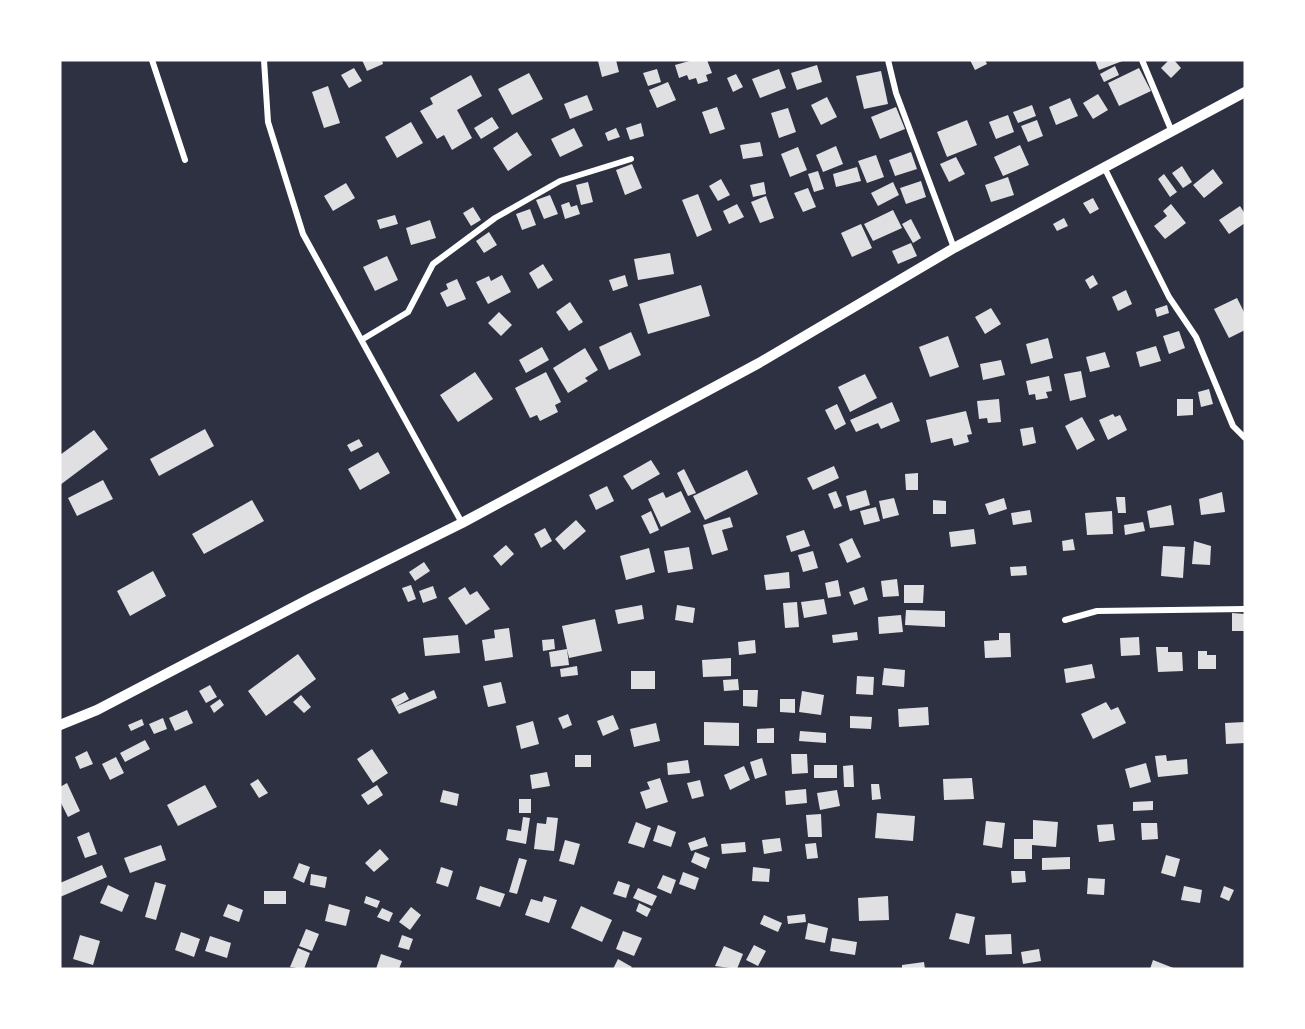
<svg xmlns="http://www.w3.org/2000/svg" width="1305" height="1029" viewBox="0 0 1305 1029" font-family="Inter,sans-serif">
<rect width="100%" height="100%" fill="#2d3142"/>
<path fill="#e0e0e3" d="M362,60H382L383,64L367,71Z
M603,60H616L619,72L602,77L598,61Z
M693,60H707L712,73L706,75L708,81L698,84L696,78L689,80L687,75L679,78L675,65Z
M970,60H985L987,64L975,70Z
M1095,60H1125L1099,70Z
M1169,60H1174L1181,68L1171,78L1161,68Z
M817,65L822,82L797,90L791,73Z
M1115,66L1119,75L1104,82L1100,74Z
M354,68L362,81L349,88L341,75Z
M1139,68L1151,91L1119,106L1108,83Z
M657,69L661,82L648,86L643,73Z
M779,69L786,88L760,98L752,79Z
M881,71L888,104L864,109L856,76Z
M529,73L543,99L512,115L498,89Z
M736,74L743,87L733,92L727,78Z
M471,75L482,96L457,110L472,138L452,150L444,135L437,139L420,111L433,104L430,98Z
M668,82L676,100L657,108L649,90Z
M328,86L340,123L324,128L312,92Z
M1098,94L1108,110L1093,119L1083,103Z
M587,95L593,110L570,119L564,104Z
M827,97L837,117L821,125L811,105Z
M1070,98L1078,116L1056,125L1049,107Z
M1032,105L1036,116L1018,123L1013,112Z
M717,107L725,129L710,134L702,112Z
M896,107L905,129L880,139L871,117Z
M788,108L796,132L779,138L771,113Z
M1008,115L1014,132L996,139L989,122Z
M492,117L499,128L481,139L474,128Z
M967,120L977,145L947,157L937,132Z
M1037,120L1043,136L1028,142L1021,126Z
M411,122L423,143L397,158L385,137Z
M641,123L644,136L630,140L626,128Z
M574,128L583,146L560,157L551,139Z
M616,128L620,137L608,141L605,133Z
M517,132L532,155L508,171L493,148Z
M760,142L763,156L743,159L740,145Z
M1020,145L1029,165L1003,176L994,157Z
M836,146L843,164L823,172L816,155Z
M798,147L807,170L790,177L781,154Z
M911,152L917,169L895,176L889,160Z
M876,155L884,177L867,183L858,161Z
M956,157L965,174L949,182L940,164Z
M632,164L642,188L625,195L616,170Z
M1182,166L1192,182L1183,188L1172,173Z
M857,167L861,181L836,187L833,174Z
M1213,169L1223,183L1204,198L1193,185Z
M818,171L824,189L814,192L808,174Z
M1164,174L1177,192L1170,197L1158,179Z
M1008,177L1014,195L991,202L985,185Z
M721,179L730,195L718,201L709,186Z
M921,181L926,197L906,204L900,188Z
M588,182L593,202L581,205L576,185Z
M764,182L766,194L753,197L750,185Z
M893,182L899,195L878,206L871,193Z
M346,183L355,198L333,211L324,196Z
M808,188L816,207L803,212L794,193Z
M698,194L712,230L697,237L682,200Z
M550,195L558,214L544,219L536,200Z
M766,196L774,218L760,223L751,202Z
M1093,198L1099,209L1090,214L1083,203Z
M569,202L571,207L577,205L580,214L565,219L561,205Z
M737,204L744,217L729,224L723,211Z
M1171,204L1186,223L1165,239L1154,226L1167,216L1163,211Z
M1240,206L1245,214V223L1229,234L1219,220Z
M473,207L481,220L471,226L463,213Z
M530,209L536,225L522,230L516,214Z
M893,210L902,228L873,241L864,224Z
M395,215L398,224L380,229L377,220Z
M1064,218L1068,226L1057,231L1053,224Z
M911,219L921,238L913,243L902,224Z
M430,220L436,238L411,245L406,228Z
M861,224L872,248L852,257L841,233Z
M489,232L497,245L484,253L476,241Z
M911,243L917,256L898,264L892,251Z
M670,253L674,274L638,280L634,259Z
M387,256L398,280L375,291L363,267Z
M543,264L553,280L538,289L529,273Z
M502,275L511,292L488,304L476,282L489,276L491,281Z
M625,275L628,286L613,291L609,280Z
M1093,275L1098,284L1090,289L1085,280Z
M457,279L466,299L447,307L440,293L448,289L446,284Z
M701,285L710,316L648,334L639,304Z
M1126,290L1132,304L1118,311L1112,297Z
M1237,298L1245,314V330L1229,338L1214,309Z
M570,302L583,322L569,331L556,312Z
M1167,305L1169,313L1157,317L1155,309Z
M991,308L1001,324L985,334L975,317Z
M499,312L512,325L501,336L488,323Z
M1179,331L1185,348L1169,354L1163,336Z
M631,332L641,355L609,370L599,347Z
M948,336L959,367L930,377L919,347Z
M1048,338L1053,358L1031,364L1026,344Z
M1156,346L1161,361L1140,367L1136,352Z
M542,347L549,360L526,373L519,360Z
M585,348L598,370L585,378L588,381L568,393L553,368Z
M1105,352L1110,367L1090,372L1086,357Z
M1001,360L1005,375L983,380L980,364Z
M1081,371L1086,397L1070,401L1064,374Z
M475,372L493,399L458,422L440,395Z
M546,372L561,402L555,405L558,412L540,421L537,415L530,418L515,388Z
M865,374L877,398L850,412L838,387Z
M1049,376L1052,391L1046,392L1048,398L1036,400L1035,394L1029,395L1026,381Z
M1209,389L1213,404L1201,407L1198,392Z
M999,399L1001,422L988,423L987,418L979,419L977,401Z
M1177,399H1193V415L1177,416Z
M892,402L900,421L881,429L878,423L856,432L850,420Z
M837,404L846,424L835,430L825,410Z
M966,411L972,434L967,435L969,442L954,446L952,438L931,443L926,420Z
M1113,414L1115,417L1120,415L1127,430L1108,440L1099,420Z
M1082,417L1095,440L1077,450L1065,426Z
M1033,427L1036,443L1023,446L1020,429Z
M205,429L214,446L159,476L150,459Z
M94,430L108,449L60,485V455Z
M359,439L363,446L351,452L347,445Z
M378,452L390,473L360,490L348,469Z
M651,460L660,474L632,490L623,476Z
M834,466L839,478L813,490L807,478Z
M684,469L696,493L688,496L677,473Z
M747,470L758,494L705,520L693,496Z
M918,473V490H906L905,474Z
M103,480L113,499L77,516L68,498Z
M607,486L614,501L596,510L589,495Z
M866,490L870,505L850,511L846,496Z
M681,491L691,512L661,527L648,499L663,492L666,498Z
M836,491L842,506L834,509L828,494Z
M1222,492L1225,512L1201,515L1199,499Z
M1116,497H1125L1126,513H1118Z
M894,498L899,515L883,519L879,501Z
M1004,498L1007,509L989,515L985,504Z
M252,500L264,521L204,554L192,534Z
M933,500L946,501V514H933Z
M1171,505L1174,525L1150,528L1147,511Z
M876,507L880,521L864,525L860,511Z
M1030,510L1032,522L1013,525L1011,513Z
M651,511L659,530L650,534L641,516Z
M1112,511L1113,534L1087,535L1085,513Z
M730,517L733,527L722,530L728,550L712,555L703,525Z
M576,520L586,531L564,550L555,539Z
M1143,522L1145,531L1125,535L1124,525Z
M545,528L552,541L541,548L534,534Z
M974,529L976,544L951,547L949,532Z
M804,530L810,546L791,552L786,536Z
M852,538L861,557L847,563L839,544Z
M1073,539L1075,550L1063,551L1062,541Z
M1194,541L1211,546L1210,565L1192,564Z
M506,545L514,554L501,566L493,556Z
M1163,546L1185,547L1183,578L1161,576Z
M689,547L693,569L668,573L664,551Z
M649,548L655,572L626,580L620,556Z
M813,551L818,568L803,572L798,555Z
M424,562L430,571L415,581L409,572Z
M1026,566L1027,575L1011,576L1010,567Z
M153,571L166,596L130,616L117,591Z
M789,572L790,588L766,590L764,575Z
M897,579L899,596L883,597L881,581Z
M838,580L841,596L828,598L825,583Z
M411,585L416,599L408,602L402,588Z
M904,585H924L923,603H904Z
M433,586L437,598L423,603L419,591Z
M465,587L470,595L477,591L490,609L466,625L448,598Z
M864,587L868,600L854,605L849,592Z
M824,599L827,614L804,618L801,602Z
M797,602L799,627L785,628L783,603Z
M642,605L644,619L618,624L615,610Z
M677,605L695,608L693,623L675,620Z
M906,610L945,611V627L905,625Z
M1232,613L1245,614V631H1232Z
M901,615L903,632L879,634L878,617Z
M595,619L602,651L569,658L562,626Z
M509,628L513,657L485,661L482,640L495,638L494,630Z
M857,632L858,640L833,643L832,635Z
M999,633H1010L1011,657L985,658L984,641L999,640Z
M458,635L460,653L425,656L423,638Z
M1139,637L1140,655L1121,656L1120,638Z
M554,639L555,649L543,651L542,640Z
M755,640L756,653L739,655L738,642Z
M1156,647H1168V652H1182L1183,671L1158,672Z
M567,649L569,665L551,667L549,652Z
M1198,651H1207V655H1216V669H1198Z
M298,654L316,679L266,716L248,691Z
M731,658V676L703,677L702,660Z
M1092,664L1095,678L1066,683L1064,669Z
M577,666L578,675L561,677L560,669Z
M884,668L905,670L904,687L882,685Z
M631,671H655V689H631Z
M857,676L874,677L873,695L856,694Z
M738,679L739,690L724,691L723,680Z
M501,682L506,703L488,707L483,686Z
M210,685L217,697L206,703L199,691Z
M434,690L437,698L399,714L395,707Z
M743,690H758L757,707L743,706Z
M802,691L824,695L821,715L799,712Z
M405,692L409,699L395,707L391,699Z
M301,695L311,707L304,713L293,702Z
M220,699L224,705L214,713L210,706Z
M780,699H795V713L780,712Z
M1106,702L1111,710L1118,707L1126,723L1093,739L1081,714Z
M928,707L929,725L899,727L898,709Z
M187,710L193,723L175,731L169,718Z
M568,714L572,725L563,729L558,718Z
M613,715L619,729L603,736L597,721Z
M850,716L872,717L871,729L850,728Z
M163,718L167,729L154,734L149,724Z
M142,719L144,725L131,731L128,725Z
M533,721L539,744L521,749L516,726Z
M704,722L739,723V746L704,745Z
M1245,722V743L1226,744L1225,723Z
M656,723L660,741L634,747L630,729Z
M774,728V743H757V729Z
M800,731L826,733V743L799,741Z
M145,740L150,749L125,762L120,753Z
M372,749L388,773L373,783L357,759Z
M87,751L93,764L80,769L75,757Z
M791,754H807L808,773L792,774Z
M575,755H591V767H575Z
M1166,755L1167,761L1187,759L1188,774L1158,777L1155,756Z
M116,757L124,773L110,780L102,764Z
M762,758L767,775L755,779L750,762Z
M688,760L690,773L668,775L667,763Z
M1146,763L1151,782L1130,788L1125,769Z
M814,765H837V778H814Z
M853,765L854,787H844L843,766Z
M744,766L750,780L730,790L724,775Z
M547,772L550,786L532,789L530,775Z
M660,778L668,802L646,809L640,792L650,789L647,782Z
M972,778L974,799L944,800L943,779Z
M258,779L268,793L259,798L250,784Z
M700,780L704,796L692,799L687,783Z
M67,783L80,811L68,817L60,801V787Z
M871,784H879L881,799L872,800Z
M205,785L217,807L178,826L167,805Z
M377,785L383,795L368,805L361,795Z
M806,789L807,803L786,805L785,791Z
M443,790L459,794L457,806L440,802Z
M837,790L840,806L820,810L817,793Z
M519,799H531V813H519Z
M1153,801V810L1133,811V802Z
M877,813L915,816L913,841L875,838Z
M821,814L822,837H808L806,815Z
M523,817L530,818L526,844L506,840L508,829L521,831Z
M547,817L558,818L554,851L534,849L537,823L546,824Z
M1033,820L1058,822L1056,847L1032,845V859H1014V839H1033Z
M986,821L1005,823L1002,848L983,845Z
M636,822L651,828L644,848L628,843Z
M1141,823H1157L1158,839L1142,840Z
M1113,824L1115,840L1099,842L1097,825Z
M658,825L676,832L671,847L653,841Z
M89,832L97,854L85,858L77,837Z
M705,837L708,846L691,851L688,843Z
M780,838L782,851L764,854L762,840Z
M565,840L580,844L574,865L559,861Z
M745,842L746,852L722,854L721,844Z
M816,843L818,858L807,859L805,844Z
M161,845L166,860L130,873L124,858Z
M380,849L389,859L374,872L365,863Z
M695,852L710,858L706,869L691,862Z
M1166,855L1180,859L1175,877L1161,873Z
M1070,857V869L1042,870V858Z
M519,858L527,860L517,894L509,892Z
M299,863L310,867L304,883L293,878Z
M102,865L107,877L60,897V883Z
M441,867L453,871L448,887L436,883Z
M753,867L770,869L769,882L752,881Z
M1011,871H1025L1026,882L1012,883Z
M683,872L699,878L695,890L679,884Z
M311,874L327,877L325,888L310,885Z
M663,875L676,880L671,894L657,888Z
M1088,878L1105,879L1104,895L1087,894Z
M618,881L630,885L626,898L613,894Z
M155,882L166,885L156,920L145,917Z
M108,885L129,895L122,912L100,903Z
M480,886L505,894L500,907L476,899Z
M1184,886L1202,890L1200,903L1181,900Z
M1224,886L1234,890L1229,901L1220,897Z
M638,888L657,896L652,906L633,898Z
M264,891H286V904H264Z
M366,896L380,901L377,908L364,903Z
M544,896L557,900L549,923L525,915L531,899L542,902Z
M888,896L889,920L859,921L858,898Z
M639,903L651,909L647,917L636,911Z
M228,904L243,910L239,922L223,916Z
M329,904L350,910L346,926L325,921Z
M581,906L612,920L602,942L571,928Z
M411,907L421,915L410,930L399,922Z
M382,908L393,913L389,922L377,917Z
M956,913L975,917L969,944L949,939Z
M805,914L806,922L788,924L787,916Z
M764,915L782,923L778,932L760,924Z
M808,923L828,928L825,943L805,939Z
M306,929L319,934L312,951L299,946Z
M623,931L642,938L634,956L616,949Z
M181,932L200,939L194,957L175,950Z
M1011,934L1012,954L986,955L985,935Z
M80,935L100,941L93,965L73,959Z
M402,935L413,939L409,950L398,947Z
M210,936L231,943L227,958L205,951Z
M832,938L857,942L855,955L830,951Z
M754,945L766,951L758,966L746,960Z
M724,946L743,954L737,969L715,966Z
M298,948L310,953L304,969L290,967Z
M1039,949L1041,961L1023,964L1021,952Z
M381,954L402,961L399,969H376Z
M618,959L632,967L630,969H613Z
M1153,960L1176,969H1150Z
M924,962L925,969H902V965Z"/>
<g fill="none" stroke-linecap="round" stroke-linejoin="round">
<path stroke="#fff" stroke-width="6" d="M152,60L185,160
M264,60L268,122L303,234L462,523
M888,60L896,93L954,248
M1142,60L1172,132
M1104,167L1169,297L1196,337L1233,426L1245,438
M363,339L408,312L433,264L495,218L560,181L631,159
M1065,620L1097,611L1245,609"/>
<path stroke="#fff" stroke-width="10" d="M60,725L97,710L311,598L462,523L759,363L954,248L1245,92"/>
</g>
<rect width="1305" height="1029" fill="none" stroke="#ffffff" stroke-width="123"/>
</svg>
